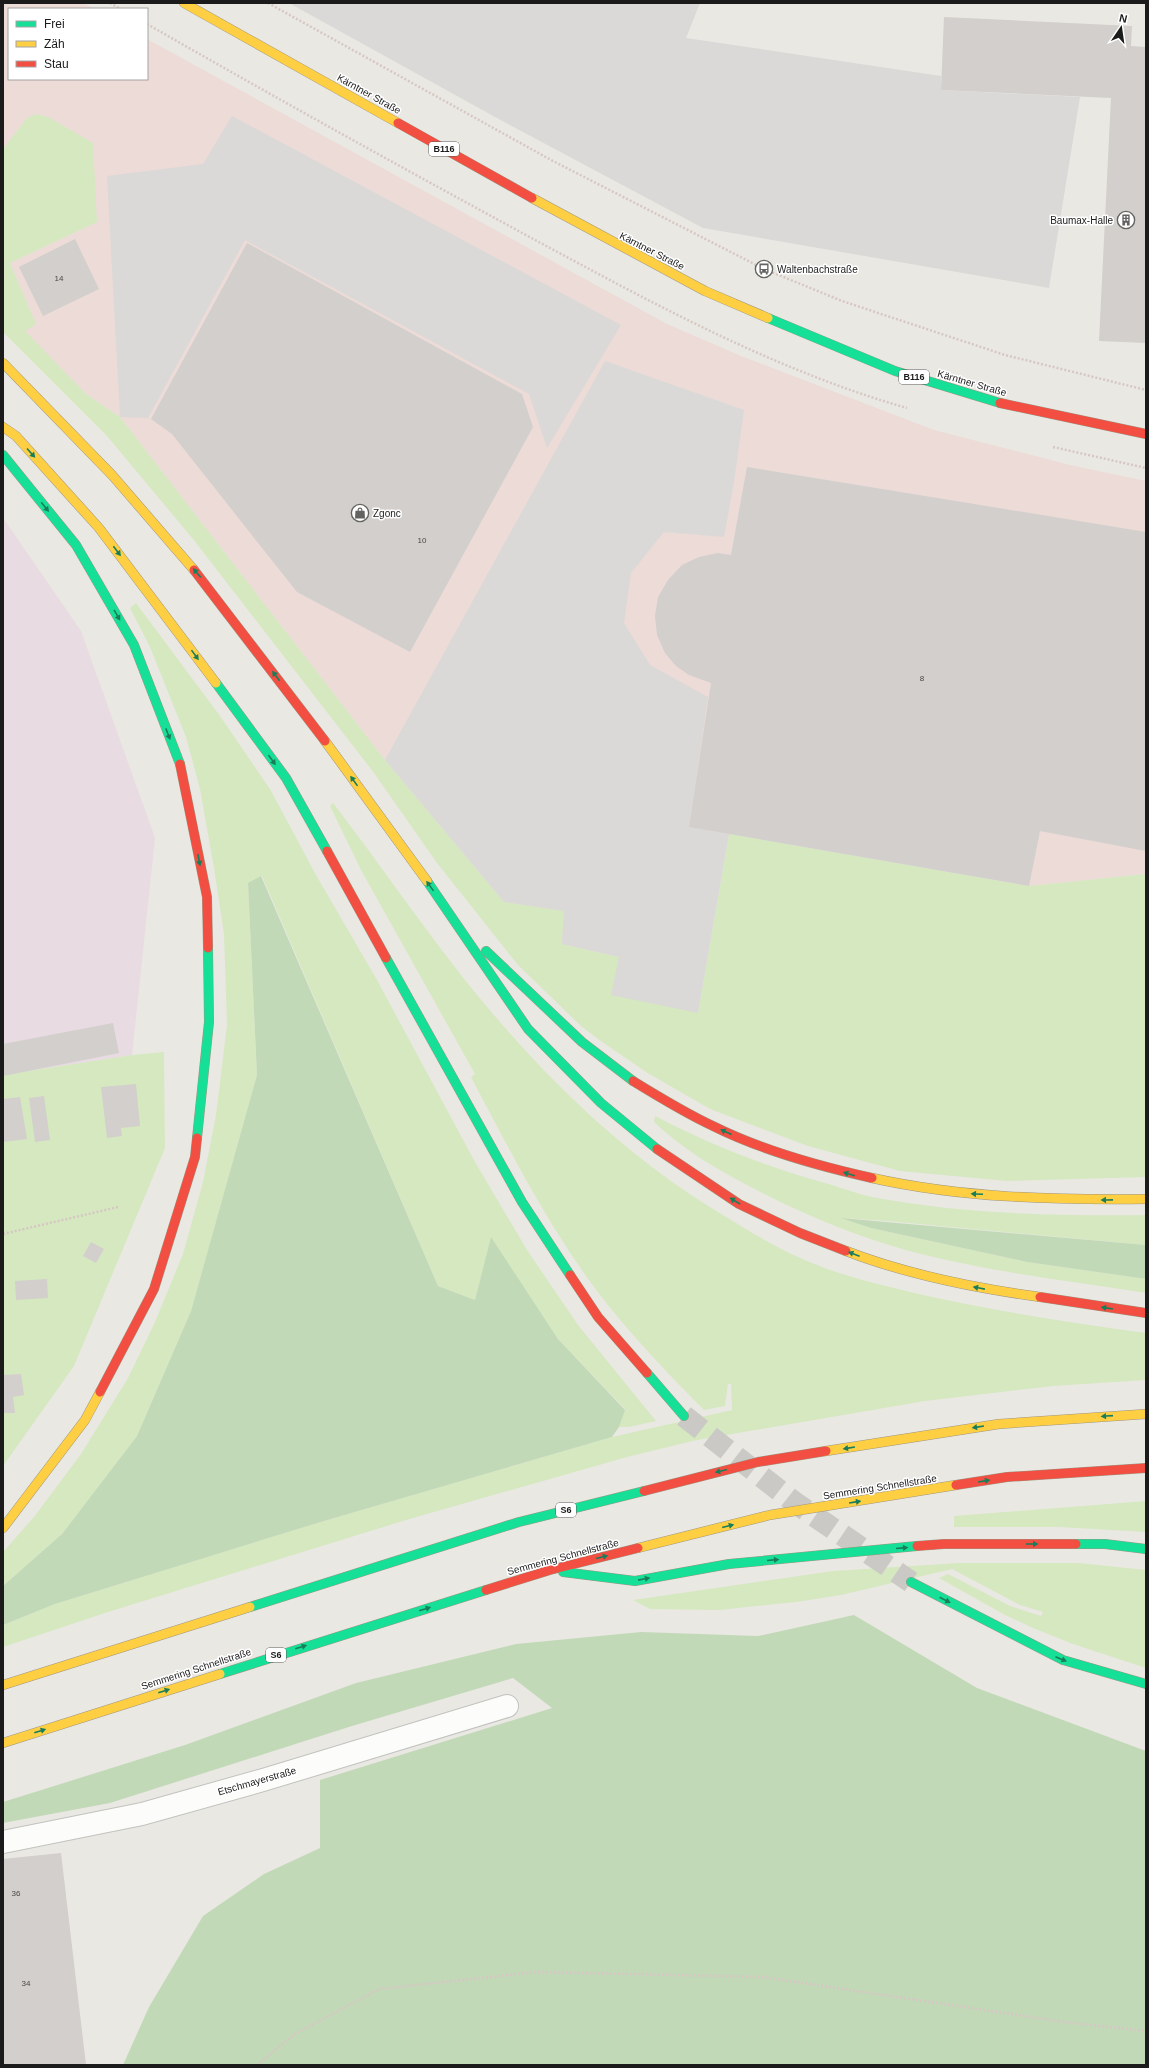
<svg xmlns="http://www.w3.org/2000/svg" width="1149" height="2068" viewBox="0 0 1149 2068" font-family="Arial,sans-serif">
<rect width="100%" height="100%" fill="#eae8e3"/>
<path fill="#ecdbd7" d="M3,3H84L94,9H9V79H147V39L667,324L741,356L934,430L1070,465L1146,481V874L1029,886L730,834L619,957L562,944L504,902L385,760L120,417L86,394L24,331L36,324L10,263L97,222L27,118L3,149Z"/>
<path fill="#e8dbe2" d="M3,518L81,631L155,838L132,1055L3,1075Z"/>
<path fill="#d5e8c0" d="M36,114L48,117L93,143L97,222L10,263L36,324L25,331L86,394L120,417L385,760L504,902L564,911L562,944L619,957L698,1013L729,834L1029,886L1146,874V1177L1007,1181L900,1171L808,1146L710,1109L646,1072L598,1039L581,1026L518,965L437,863L374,773L193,539L107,436L3,332V149L27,118Z
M136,603L220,716L270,789L316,875L377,980L475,1162L527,1250L578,1325L656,1421L629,1427H619L625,1409L558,1339L491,1238L475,1300L438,1286L262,876L248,884L257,1075L191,1311L137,1436L62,1534L3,1586V1552L34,1517L81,1454L128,1378L155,1322L183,1254L203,1182L216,1115L227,1025L224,934L214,868L200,789L186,737L150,647L130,608Z
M333,803C377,860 417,919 461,975C534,1067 618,1151 718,1212C749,1231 779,1250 812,1263C843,1276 877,1284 910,1292C988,1310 1067,1322 1146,1333V1380L1053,1386L925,1401L697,1440L627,1457L406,1520L108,1612L3,1647V1625L55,1604L324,1521L612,1437L732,1410L731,1384H728L725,1406L704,1410C670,1376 637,1341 607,1304C554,1237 511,1153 471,1077L475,1074L361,870L330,806Z
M164,1052L165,1148L74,1366L3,1466V1075L132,1055Z
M655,1116C711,1145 771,1169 832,1185C845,1189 859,1194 872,1197C963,1214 1054,1216 1146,1215V1245L887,1221L843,1218L871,1228L1027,1262L1146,1279V1293C1074,1282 1000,1273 929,1256C866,1241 806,1216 749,1186C715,1168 682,1149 654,1122Z
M1146,1501V1532L1059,1527H954V1516Z
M959,1563H1079L1146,1570V1668L1073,1644L1033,1628L1005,1615L939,1578L948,1574L1010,1606L1041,1616L1043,1612L1020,1605L952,1569L841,1595L796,1602L719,1610L650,1609L633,1600L833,1571Z"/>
<path fill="#c2d9b8" d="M261,876L438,1286L475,1300L491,1237L558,1339L625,1410L619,1427L612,1437L324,1521L55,1604L3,1625V1586L62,1534L137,1436L191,1311L257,1075L248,883Z
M841,1218L1146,1245V1279L1027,1262L871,1228Z
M854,1615L977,1688L1146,1751V2065H123L149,2007L203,1916L264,1874L320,1848V1780L552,1708L513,1678L352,1726L110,1803L3,1823V1802L185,1745L356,1683L516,1644L641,1632L758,1636Z"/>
<path fill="#dad9d7" d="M289,3H700L686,38L941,76V90L1080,97L1049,288L703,228L495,117Z
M232,116L621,325L547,448L529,394L245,240L148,418L120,417L107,176L203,164Z
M605,361L744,410L734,482L724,537L664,532L631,573L624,623L650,665L708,697L689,827L729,834L698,1013L611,995L619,957L562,944L564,911L504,902L385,760Z"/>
<path fill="#d2cfcc" d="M944,17L1132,26L1131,46L1146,47V343L1099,341L1111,98L941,90Z
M75,239L99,289L43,316L19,267Z
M247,243L522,394L533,427L410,652L297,592L172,434L151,419Z
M747,467L1146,532V851L1040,831L1029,886L689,827L711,683L689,675L676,666L665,653L657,635L655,616L658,597L668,580L682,565L699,557L718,553L731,555Z
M113,1023L119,1053L3,1076V1044Z
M136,1084L140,1126L121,1128L122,1136L107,1138L101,1087Z
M44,1096L50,1140L35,1142L29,1098Z
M20,1097L27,1139L3,1142V1099Z
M91,1242L104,1249L96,1263L83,1256Z
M47,1279L48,1298L16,1300L15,1281Z
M21,1374L24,1395L13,1397L15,1413H3V1375Z
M61,1853L86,2065H3V1859Z"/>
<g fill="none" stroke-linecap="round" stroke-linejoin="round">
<path stroke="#cbc9c5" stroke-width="22" stroke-dasharray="22 11" stroke-linecap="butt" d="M684,1416L794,1502L911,1582"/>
<defs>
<path id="street" d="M3,1842L142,1814L263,1780L507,1706"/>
<path id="fast" d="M768,318L895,371L1000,403
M3,455L76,545L134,645L180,764
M216,683L286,778L327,851
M427,881L528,1029L601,1103L657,1149
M486,951L582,1042L633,1081
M386,958L522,1202L570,1275
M197,1138L209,1022L208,948
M647,1373L684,1416
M1076,1544H1105L1146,1549
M563,1572L635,1581L729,1564L917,1546
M911,1582L1063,1660L1146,1684
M250,1607L519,1522L644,1491
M220,1674L486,1590"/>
<path id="slow" d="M184,3L398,123
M532,198L705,291L768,318
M3,363L112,475L194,570
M3,427L16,436L99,528L216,683
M325,741L427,881
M872,1178C962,1198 1054,1200 1146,1199
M846,1251C908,1275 974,1288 1040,1297
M826,1451L999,1424L1146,1414
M3,1528L85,1420L100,1392
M638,1548L770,1515L956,1485
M3,1685L250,1607
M3,1743L220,1674"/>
<path id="jam" d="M398,123L532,198
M1000,403L1146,434
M194,570L325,741
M180,764L207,897L208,948
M327,851L386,958
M633,1081C659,1097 685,1113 713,1126C763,1151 818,1166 872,1178
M657,1149L739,1204L800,1233L846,1251
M570,1275L598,1317L647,1373
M1040,1297L1146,1313
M100,1392L154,1289L195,1157L197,1138
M956,1485L1007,1477L1146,1468
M644,1491L758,1462L826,1451
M917,1546L944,1544H1076
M486,1590L550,1570L638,1548"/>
</defs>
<use href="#street" stroke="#c2c2bf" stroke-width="24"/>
<use href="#fast" stroke="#9f9680" stroke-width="10"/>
<use href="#slow" stroke="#9f9680" stroke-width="10"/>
<use href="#jam" stroke="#9f9680" stroke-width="10"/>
<path stroke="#d6c7c3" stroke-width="2.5" stroke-dasharray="2 2" stroke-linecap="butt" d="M110,3L121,9
M268,3L551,160L764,269L842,301L1005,355L1146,390
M147,24C276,98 406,170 537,241C656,305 777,371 907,408
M1053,447L1146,468
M3,1234L118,1207
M257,2065L295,2034L379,1989L537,1972L763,1977L1064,2022L1146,2031"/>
<use href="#street" stroke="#fcfcfb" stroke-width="22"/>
<use href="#fast" stroke="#16e098" stroke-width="9"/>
<use href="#slow" stroke="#ffcf43" stroke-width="9"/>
<use href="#jam" stroke="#f24e42" stroke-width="9"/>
</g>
<defs><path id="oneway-solid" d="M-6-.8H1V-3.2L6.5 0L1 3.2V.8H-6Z"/></defs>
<g fill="#187e5a">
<use href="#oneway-solid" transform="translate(31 453) rotate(48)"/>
<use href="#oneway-solid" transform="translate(45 507) rotate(51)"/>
<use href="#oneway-solid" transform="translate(117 551) rotate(53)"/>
<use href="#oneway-solid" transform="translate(197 573) rotate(-130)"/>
<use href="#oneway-solid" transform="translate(117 615) rotate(60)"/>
<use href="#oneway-solid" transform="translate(195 655) rotate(54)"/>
<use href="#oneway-solid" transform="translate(276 676) rotate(-127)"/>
<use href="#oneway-solid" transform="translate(168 734) rotate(69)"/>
<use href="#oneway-solid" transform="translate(272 760) rotate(54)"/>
<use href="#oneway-solid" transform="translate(354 781) rotate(-126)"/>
<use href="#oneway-solid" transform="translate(199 860) rotate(79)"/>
<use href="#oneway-solid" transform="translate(430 886) rotate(-126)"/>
<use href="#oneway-solid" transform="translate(726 1132) rotate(-156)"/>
<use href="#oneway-solid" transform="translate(849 1174) rotate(-163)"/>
<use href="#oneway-solid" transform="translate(977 1194) rotate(-177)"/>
<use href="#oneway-solid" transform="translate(1107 1200) rotate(179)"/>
<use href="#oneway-solid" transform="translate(735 1201) rotate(-148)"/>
<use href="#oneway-solid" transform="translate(854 1254) rotate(-159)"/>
<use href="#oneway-solid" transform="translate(979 1288) rotate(-169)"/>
<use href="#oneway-solid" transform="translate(1107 1308) rotate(-171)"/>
<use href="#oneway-solid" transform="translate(1107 1416) rotate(176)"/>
<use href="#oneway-solid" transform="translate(978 1427) rotate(171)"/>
<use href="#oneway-solid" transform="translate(849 1448) rotate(171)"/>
<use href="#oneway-solid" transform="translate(721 1471) rotate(166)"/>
<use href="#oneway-solid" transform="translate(984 1481) rotate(-9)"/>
<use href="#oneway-solid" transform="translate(855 1502) rotate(-9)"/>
<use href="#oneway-solid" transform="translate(728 1526) rotate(-14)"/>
<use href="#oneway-solid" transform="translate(1032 1544)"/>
<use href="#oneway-solid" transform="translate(902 1548) rotate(-5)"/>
<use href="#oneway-solid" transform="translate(602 1557) rotate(-14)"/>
<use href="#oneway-solid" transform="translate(773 1560) rotate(-5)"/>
<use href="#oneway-solid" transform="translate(644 1579) rotate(-11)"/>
<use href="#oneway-solid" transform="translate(945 1600) rotate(27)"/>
<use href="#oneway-solid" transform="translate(425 1609) rotate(-17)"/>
<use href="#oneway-solid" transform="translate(301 1647) rotate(-17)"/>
<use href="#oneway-solid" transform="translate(1061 1659) rotate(23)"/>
<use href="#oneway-solid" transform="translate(164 1691) rotate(-18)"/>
<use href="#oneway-solid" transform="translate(40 1731) rotate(-18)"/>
</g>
<defs>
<symbol id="building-ring" viewBox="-11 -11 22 22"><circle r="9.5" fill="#fff" stroke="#636361" stroke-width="1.5"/><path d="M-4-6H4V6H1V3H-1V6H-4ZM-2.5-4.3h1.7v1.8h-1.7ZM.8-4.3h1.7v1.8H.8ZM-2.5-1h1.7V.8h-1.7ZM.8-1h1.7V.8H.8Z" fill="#636361"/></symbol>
<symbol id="bus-ring" viewBox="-11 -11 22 22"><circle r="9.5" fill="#fff" stroke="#636361" stroke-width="1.5"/><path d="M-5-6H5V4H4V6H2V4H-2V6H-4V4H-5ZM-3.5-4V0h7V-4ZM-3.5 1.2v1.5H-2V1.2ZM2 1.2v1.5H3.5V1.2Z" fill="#636361"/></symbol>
<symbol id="shop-ring" viewBox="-11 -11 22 22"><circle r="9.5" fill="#fff" stroke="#636361" stroke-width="1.5"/><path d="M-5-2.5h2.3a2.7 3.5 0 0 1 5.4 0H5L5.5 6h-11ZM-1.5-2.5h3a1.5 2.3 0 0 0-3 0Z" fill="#636361"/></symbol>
</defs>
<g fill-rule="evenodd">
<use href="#building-ring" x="1116" y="210" width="20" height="20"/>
<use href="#bus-ring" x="754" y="259" width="20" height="20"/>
<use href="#shop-ring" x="350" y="503" width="20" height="20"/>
</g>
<g text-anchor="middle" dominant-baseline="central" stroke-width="3" stroke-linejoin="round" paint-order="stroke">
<g font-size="8" fill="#494847">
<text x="59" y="278">14</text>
<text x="422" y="540">10</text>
<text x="922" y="678">8</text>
<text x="16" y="1893">36</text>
<text x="26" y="1983">34</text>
</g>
<g fill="#fff" stroke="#5f5f5f" stroke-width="1">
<rect x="429" y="142" width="30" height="14" rx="3"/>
<rect x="899" y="370" width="30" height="14" rx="3"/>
<rect x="556" y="1503" width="20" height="14" rx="3"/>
<rect x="266" y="1648" width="20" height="14" rx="3"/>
</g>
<g font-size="9" font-weight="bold" fill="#1b1b1b">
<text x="444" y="149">B116</text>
<text x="914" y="377">B116</text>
<text x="566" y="1510">S6</text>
<text x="276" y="1655">S6</text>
</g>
<g font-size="10" fill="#1b1b1b" stroke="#fff">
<text transform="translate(369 94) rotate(29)">Kärntner Straße</text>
<text transform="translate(652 251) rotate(27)">Kärntner Straße</text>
<text transform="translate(972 383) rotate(16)">Kärntner Straße</text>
<text transform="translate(880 1487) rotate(-9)">Semmering Schnellstraße</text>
<text transform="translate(563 1557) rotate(-15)">Semmering Schnellstraße</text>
<text transform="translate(196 1669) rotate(-18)">Semmering Schnellstraße</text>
<text transform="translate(257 1781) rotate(-16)">Etschmayerstraße</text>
</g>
<g font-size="10" fill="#1b1b1b" stroke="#fff" text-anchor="start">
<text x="1113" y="220" text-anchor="end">Baumax-Halle</text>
<text x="777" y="269">Waltenbachstraße</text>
<text x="373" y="513">Zgonc</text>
</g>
</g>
<rect width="1149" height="2068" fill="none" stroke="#1b1b1b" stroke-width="8"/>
<rect x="8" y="8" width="140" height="72" fill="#ffffff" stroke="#a4a4a4"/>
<rect x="16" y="21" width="20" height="6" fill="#16e098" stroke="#a4a4a4"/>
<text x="44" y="28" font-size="12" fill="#1b1b1b">Frei</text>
<rect x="16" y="41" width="20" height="6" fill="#ffcf43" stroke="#a4a4a4"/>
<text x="44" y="48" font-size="12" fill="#1b1b1b">Zäh</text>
<rect x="16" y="61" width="20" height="6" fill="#f24e42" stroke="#a4a4a4"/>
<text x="44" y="68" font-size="12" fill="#1b1b1b">Stau</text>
<g transform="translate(1121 28) rotate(13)" stroke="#ffffff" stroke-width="3" paint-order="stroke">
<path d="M0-3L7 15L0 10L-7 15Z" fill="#1b1b1b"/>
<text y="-6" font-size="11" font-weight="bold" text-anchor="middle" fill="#1b1b1b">N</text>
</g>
</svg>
